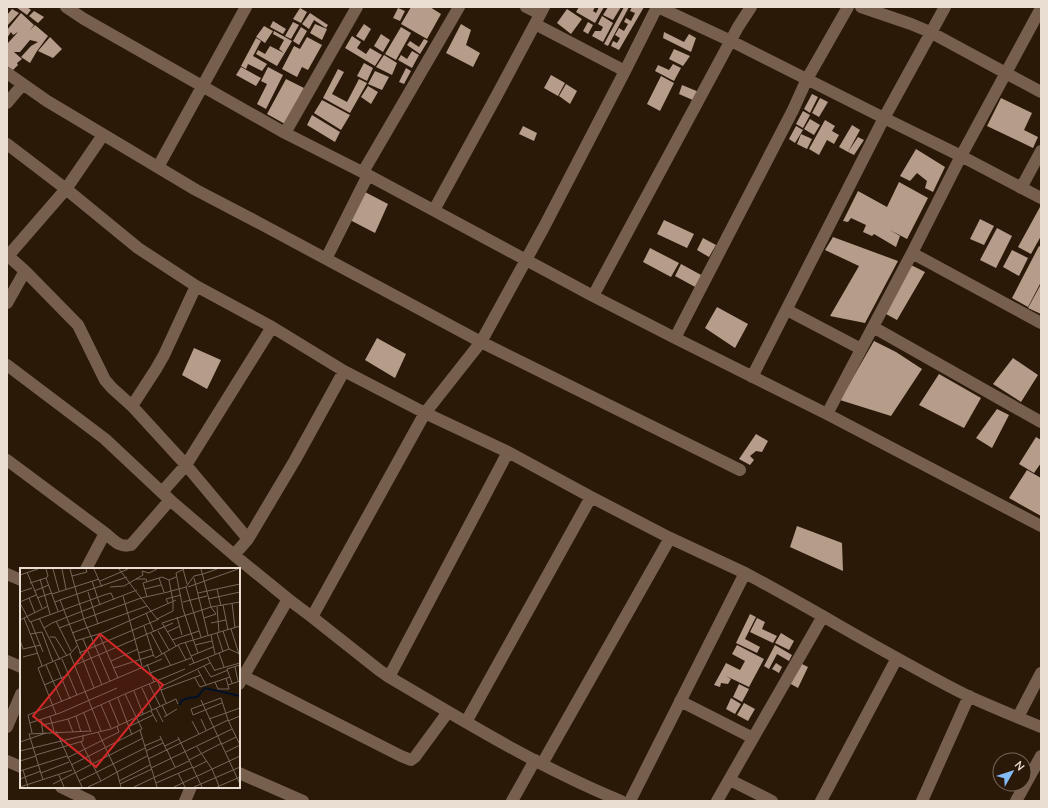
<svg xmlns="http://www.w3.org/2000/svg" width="1048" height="808" viewBox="0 0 1048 808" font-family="Mulish,sans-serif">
<rect width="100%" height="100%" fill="#2b1908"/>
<path fill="#b59d89" d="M16,7H27L31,10L27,15Z
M411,7H430L441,14L427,39L401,24Z
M579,7H595L593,11L596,13L599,7H604L595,23L576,12Z
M608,7H621L613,20L603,15Z
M624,7H629L608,46L604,44Z
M632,7H644L619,50L611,46L613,41L617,43L620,38L615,35L619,28L624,31L628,24L624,22L626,18L631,21L635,13L630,11Z
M300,8L307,12L301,23L293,19Z
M398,8L405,11L400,21L393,18Z
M12,9L19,13L7,26V15Z
M567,9L582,19L571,34L557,23Z
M34,11L44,17L38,23L29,16Z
M21,13L34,25L30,30L35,25L48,36L37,51L30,63L21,57L31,46L38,42L30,40L20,52H14L22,59L17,63L18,65L13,70L7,66V43H8L18,32L13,35L11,32L7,38V30Z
M310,13L328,25L326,28L314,20L309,29L302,24Z
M602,16L613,23L603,42L592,36L595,31H601L603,27L598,24Z
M273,21L286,29L283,34L270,27Z
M293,22L299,25L291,39L285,36Z
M588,22L593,25L588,34L583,31Z
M315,24L327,29L322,40L310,33Z
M364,24L371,29L364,41L356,36Z
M461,24L471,30L466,45L480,53L473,67L446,53Z
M264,26L273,31L265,43L256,37Z
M301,27L307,31L299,45L293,41Z
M401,27L411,33L396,60L385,54Z
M274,31L292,41L277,66L256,54L258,50L265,54L270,46L284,53L279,49L284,40L273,34Z
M664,32L684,42L689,34L696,38L691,52L663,38Z
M381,34L390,40L383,52L374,46Z
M352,36L361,42L357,48L366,54L370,48L382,55L375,66L345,48Z
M50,37L62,49L53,58L38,51Z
M307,37L322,45L308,70L302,67L297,77L282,69L294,46L300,49Z
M256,38L261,41L253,56L267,64L262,71L248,64L246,69L241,66Z
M424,39L428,41L420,54L407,45L410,41L419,47Z
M674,49L690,56L683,66L669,59Z
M412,51L419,55L412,68L398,60L401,55L407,59Z
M384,55L397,63L392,75L376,67Z
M364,63L373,68L367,81L357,76Z
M673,64L681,68L674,81L655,71L658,65L669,70Z
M241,67L261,78L256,86L236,75Z
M268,67L283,75L266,109L257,104L267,84L261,81Z
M406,68L411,71L404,84L399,82Z
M338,69L344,72L332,94L347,102L359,79L367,83L350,113L323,98Z
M375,71L389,77L382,90L368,84Z
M551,75L565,83L558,96L544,88Z
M661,76L674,83L660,111L647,104Z
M286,79L304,88L285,124L267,114Z
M566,84L577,91L570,104L559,96Z
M682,85L699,92L695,101L679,94Z
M368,86L378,92L371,104L361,97Z
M812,94L818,97L810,113L804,109Z
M820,98L828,102L819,117L812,113Z
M1001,98L1032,113L1024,130L1038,137L1033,148L987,126Z
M322,100L350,115L341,130L314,113Z
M803,111L810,115L803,128L796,124Z
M312,115L340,132L335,142L307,125Z
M810,119L820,125L814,135L804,129Z
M825,120L835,126L832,131L839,135L834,144L827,140L819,155L809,149Z
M852,125L860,130L848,152L839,147Z
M523,126L537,133L534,141L519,134Z
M796,126L803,130L795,143L789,139Z
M801,134L812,139L807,149L797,144Z
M858,137L864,140L854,155L848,152Z
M916,149L945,167L933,192L925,188L927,181L917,173L910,181L900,176Z
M899,182L928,198L907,239L890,230L900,236L896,247L874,234L872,236L863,232L866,225L851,218L848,222L843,221L858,191L887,207Z
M365,192L388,204L375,233L350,220Z
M1040,207L1041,208V236L1031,254L1018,247Z
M980,219L994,226L984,245L970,239Z
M664,220L694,234L687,248L657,234Z
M997,228L1012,236L996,268L980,260Z
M833,237L898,261L865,323L830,316L859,266L825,250Z
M703,238L716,245L709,257L697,250Z
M1039,246L1041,247V282L1028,307L1012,298Z
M650,248L679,263L671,277L643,262Z
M1012,250L1028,258L1019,276L1003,267Z
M681,264L703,276L697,288L675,276Z
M911,265L925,272L897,320L886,314Z
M1041,284V314L1028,308Z
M717,307L748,324L735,348L705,328Z
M377,338L406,354L395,378L365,360Z
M874,341L896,352L922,369L891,416L840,400Z
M194,348L221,360L207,389L182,375Z
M1013,358L1038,375L1021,402L993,384Z
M939,374L981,398L964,428L919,405Z
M997,409L1009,415L992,448L976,438Z
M756,434L768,441L762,452L756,451L750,456L754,460L750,465L739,459Z
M1036,437L1041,440V463L1034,473L1019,464Z
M1027,470L1041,478V516L1009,498Z
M797,526L842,543L843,571L790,547Z
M750,614L756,617L745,639L760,647L757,653L736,643Z
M757,618L765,622L762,629L777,636L773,643L750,632Z
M781,633L794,641L789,650L775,643Z
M737,645L764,659L749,687L726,676L731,679L728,684L721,683L720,687L714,685L726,663L740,670L745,661L732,654Z
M775,645L792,655L789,661L777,654L769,669L764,666Z
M776,663L782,667L779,673L772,669Z
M800,663L808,667L798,688L789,683Z
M739,684L749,689L742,702L733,697Z
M731,698L741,704L735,714L726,709Z
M744,703L755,709L748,721L737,715Z"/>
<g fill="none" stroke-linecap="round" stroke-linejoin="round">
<path stroke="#76604d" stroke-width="12" d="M66,7L84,19L285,133L368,175L593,296L738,27L751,7
M526,7L540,14
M658,7L731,41L884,118L961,156L1041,198
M861,7L911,24L930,32L1041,92
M535,24L625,71
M7,73L47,101L196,190L261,224L481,342L740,470
M7,103L23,84
M285,133L357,7
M7,144L66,189L103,135
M158,167L246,7
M363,172L459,7
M1021,188L1041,151
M434,210L497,95L544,7
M912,253L1041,323
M7,255L25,271L78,325L105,380L112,388L132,406L186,465L248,539
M8,256L66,189L138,248L196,286
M326,259L368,175
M593,296L675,338L827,414L1041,526
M7,303L25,271
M787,310L861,349
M272,327L344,371L425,413L508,452L591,497L670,538L745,573L630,801
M873,327L1041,422
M675,338L793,110L807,79L848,7
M7,365L105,439L170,500L234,555L288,599L312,617L379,670L389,677C464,721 540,768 621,801
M752,377L884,118L945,7
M132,406L156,369L164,355L196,286L272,327L186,465L162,492
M827,414L912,253L961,156L1041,8
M7,460L105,533C114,540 119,548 131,545L170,500
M234,555L248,539L295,460L344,371
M86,569L105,533
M745,573C820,613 892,658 968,696C992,707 1017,717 1041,727
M7,574L21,580
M312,617L425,413L481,342L544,227L625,71L657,7
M7,661L21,667
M239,674L401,756L411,760L415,757L448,712
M389,677L508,452
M239,684L288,599
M680,701L753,738
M1018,717L1041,673
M466,722L591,497
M7,727L21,694
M7,761L21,767
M542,764L670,538
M239,773L303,801
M730,780L772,801
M61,787L90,801
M185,801L191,787
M512,801L535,760
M717,801L823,616
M821,801L897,658
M922,801L969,696
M1016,801L1041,756"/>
</g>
<g transform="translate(20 568)">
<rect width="220" height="220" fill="#2b1908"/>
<path fill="none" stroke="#001026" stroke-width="2" d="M160,137L161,133L168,130L177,129L185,120L220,128"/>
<path fill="none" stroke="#776759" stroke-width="1" d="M26,1L28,8L26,10L38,43M33,1L39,23M42,1L46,21M50,1L64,52L90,113M74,1L82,19M163,1L167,16M164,1L156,5L163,41L173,71M181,1L191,39L196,46L184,50M7,4L22,40M183,6L197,1M0,7L18,1M52,8L67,4L66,1M139,10L144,24M174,10L188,67M20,11L30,46M116,11H126L127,14M149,12L151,23L153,33V43L137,51L121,30L148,24L151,23L159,21L166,19L174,8L183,6M72,13L80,37M80,13L108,1M10,15L26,10M90,19L104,18L123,7L122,3L129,5L137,1M166,19L181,69M168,19L218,1M125,21L141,17M197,21L201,38M14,23L29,17M0,24L12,20M68,24L78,56M178,25L220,16M32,26L79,11M103,28L122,98M127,29L123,15L142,9L149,12L156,9M9,30L15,45M17,30L32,25M188,31L220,24M40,32L107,9M0,34L16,27M163,34L187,28M0,35L10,54L84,27L91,25L94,32M148,35L146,31L161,27M212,35L215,60M203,37L208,62M197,39L199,64M126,45L134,64M157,49L162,67M4,50L15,78M19,50L40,92M0,52L28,38M36,53L51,83M11,54L23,84M142,55L191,39L220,34M142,55L156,78M191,55L206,52M124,58L134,89M24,60L32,55L117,22M39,60L121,30L99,1M211,61L220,89M138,63L149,82M203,63L209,81M147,64L160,58M52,65L127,38M131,65L142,86M197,65L203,84M10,66L22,64L33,94M79,66L98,110M191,67L195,86M30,69H35L47,88M63,71L82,117M173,71L178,85M0,72L3,81L21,77M152,72L179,63M55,73L82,65L156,32M165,74L174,95M158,77L166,92M175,77L192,73M15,78L22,98M57,78L50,86L81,163M59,85L139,51M119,85L132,81M144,85L151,98M199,85L204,99M171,88L193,79M3,89L18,85M187,89L195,103M135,90L160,76L220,58M42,91L57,127M91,93L118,81M35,94L50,131M127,96L134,114M26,97L42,134M55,97L153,55M169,97L209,81L220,86M184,98L191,109L208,102M215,99L218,113M94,100L134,87M207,101L212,115M207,101L220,97M178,102L186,117M195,102L220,95M130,105L171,90M175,110L180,119L210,109M137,112L146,135M195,114L198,121H209L206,110M129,116L140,138M24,117L48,107M208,117L220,113M140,119L190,95M74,120L142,91M122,120L132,142M141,122L181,107M114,123L123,146M105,126L165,101M98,130L107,154M181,132L220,216M89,133L99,157M202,135L173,147L171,141L201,130L208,152L220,177M81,137L91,160M142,137L147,148M136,140L143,154M131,143L137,154M64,145L71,164M36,146L18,100L50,86M144,149L157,141M181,151L186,162M189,151L220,140M21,152L23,165M172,153L179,166M208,153L220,148M107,154L112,167M10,155L40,145L97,120M22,157L32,155L30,149M108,159L133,147M120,162L137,219M36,163L62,219M34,164L32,155L48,151M53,164L48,151L56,148L61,164M78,164L97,204L101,219M12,165L8,147L74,120L40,32L35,34M140,168L147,183M158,169L182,219M0,174L26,165M61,174L81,213L97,204M202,176L216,169M124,178L141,171M145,178L159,171M177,179L192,201L199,218M147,182L155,199M0,183L91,161L156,131L158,136M126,183L143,175M206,184L220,177M16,187L63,173V167M47,190L99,164L97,158M128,191L208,152M169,192L202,175M0,193L16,188M51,197L122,161L105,126L56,148M131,200L212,161M173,200L187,193M3,202L8,219M0,203L47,188M97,204L127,188M21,205L49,194M158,205L165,219M39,207L44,219M0,211L21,203M23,212L9,166L71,163M59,213L125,180M99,213L130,197M136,215L173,199M33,216L123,170M100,216L132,201M0,219L52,202M68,219L81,213M114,219L169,193M154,219L220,188M174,219L220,199M197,219L220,209"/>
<path fill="#d62828" fill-opacity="0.15" stroke="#d62828" stroke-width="2" d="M80,66L143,117L76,199L13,148Z"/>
<rect width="220" height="220" fill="none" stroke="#eaddd2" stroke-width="2"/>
</g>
<rect width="1048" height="808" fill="none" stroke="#eaddd2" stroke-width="16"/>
<g transform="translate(1012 772) rotate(51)"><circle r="19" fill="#2b1908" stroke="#776759"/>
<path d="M0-3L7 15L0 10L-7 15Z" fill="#85bbfb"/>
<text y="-6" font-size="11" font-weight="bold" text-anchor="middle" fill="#eaddd2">N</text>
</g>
</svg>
